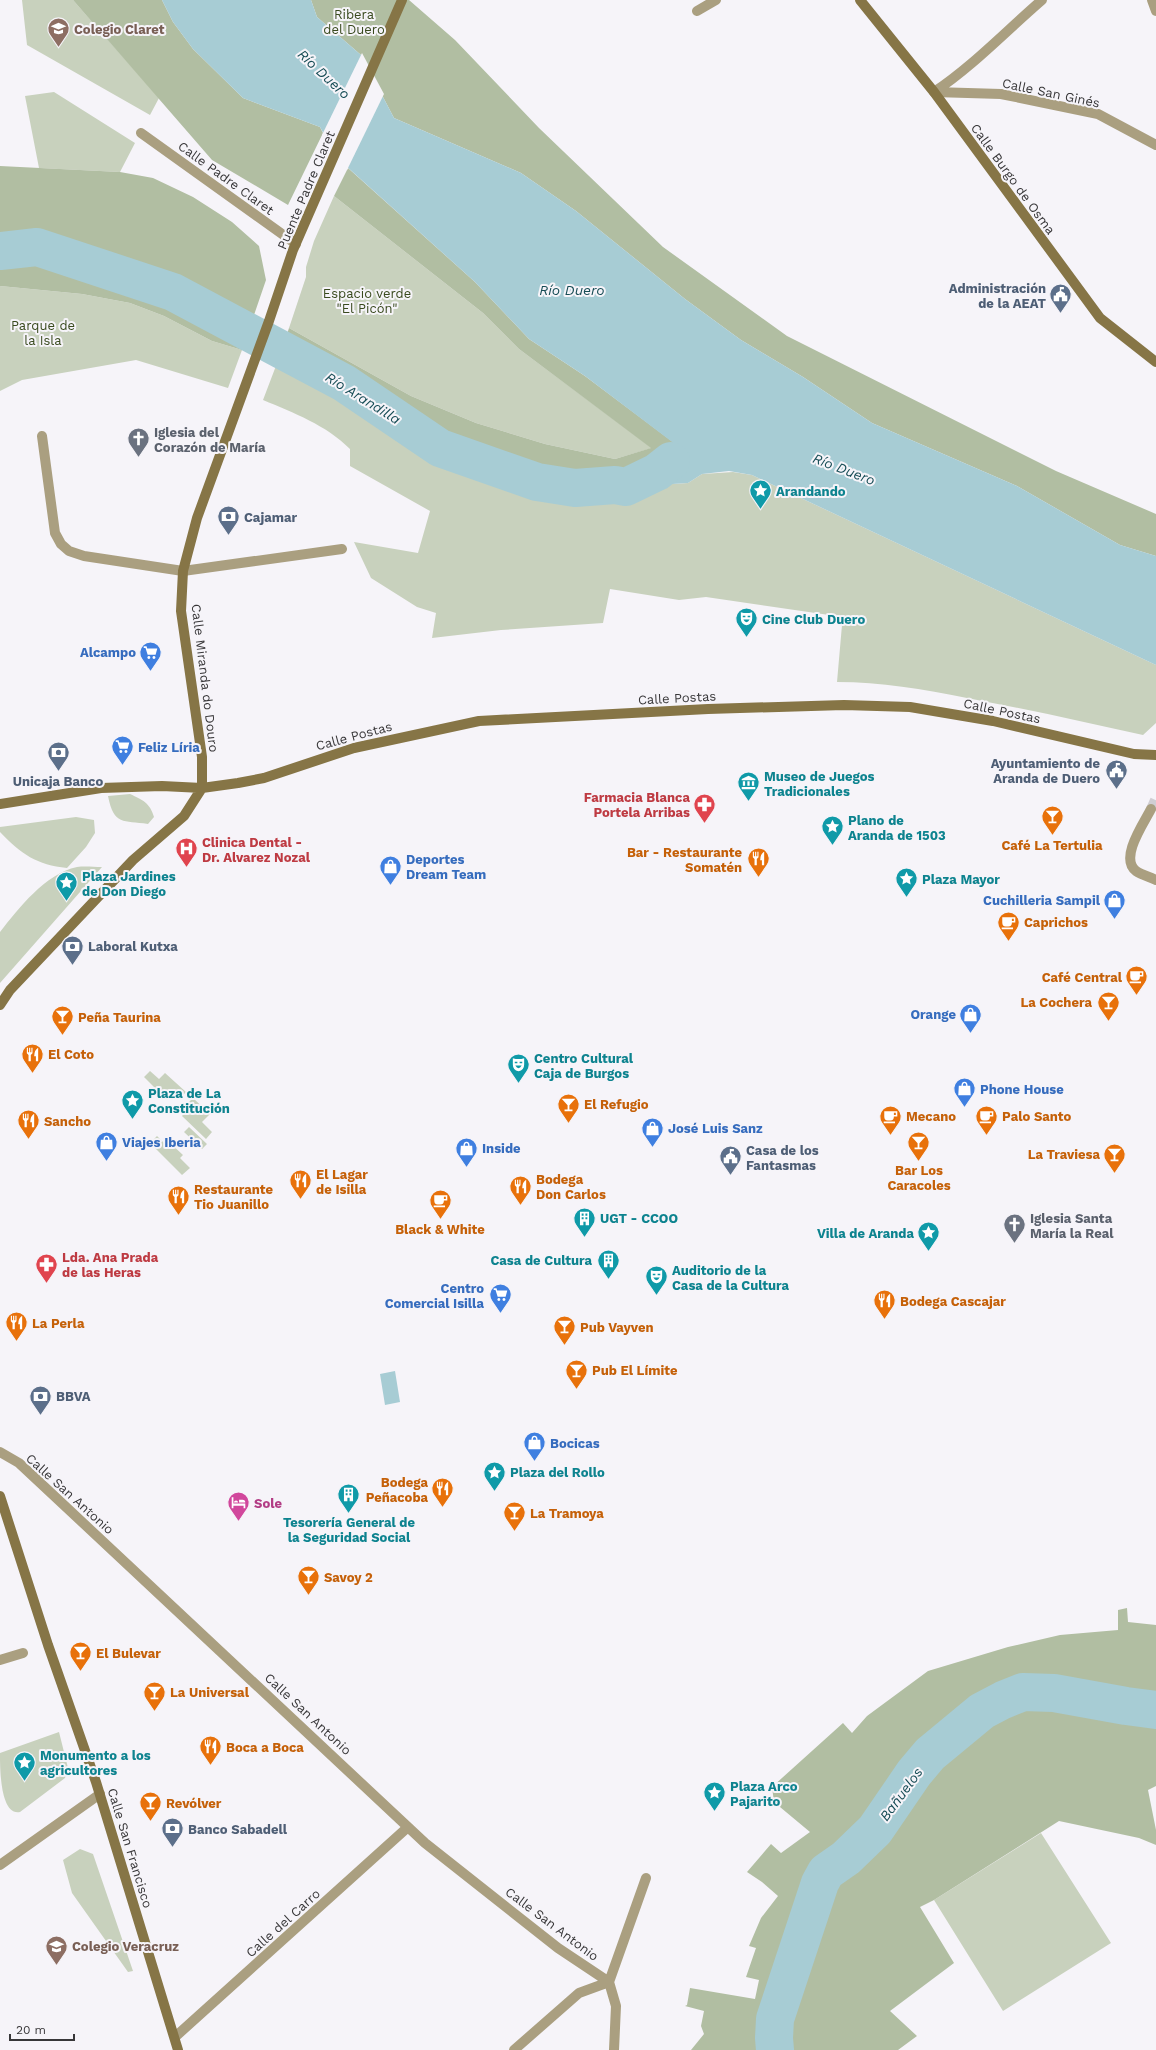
<svg xmlns="http://www.w3.org/2000/svg" width="1156" height="2050" viewBox="0 0 1156 2050" font-family="'Work Sans',sans-serif">
<rect width="100%" height="100%" fill="#f6f4f9"/>
<path fill="#c8d1bd" d="M22,0H73L159,98L150,115L27,45Z
M54,92L135,143L120,172L39,168L25,96Z
M334,196L483,313L519,349L652,448L615,459L545,444L476,423L411,396L289,328L306,277V267L314,241Z
M0,286L82,294L130,303L164,316L212,341L242,350L228,388L136,360L22,380L0,391Z
M282,350L357,392L435,444L558,485L626,487L688,483L702,474L733,472L752,475L1156,665V723L1143,735C1084,722 1026,709 967,698C923,689 881,682 837,682L842,625L836,616L706,597L679,600L610,589L603,623L501,630L432,638L436,613L417,607L371,578L354,542L418,553L430,511L350,466V449C326,425 294,413 263,400Z
M130,794C143,800 150,803 154,817L148,824C123,820 114,826 108,796Z
M76,817L94,820L95,833L86,847L67,868C37,865 21,854 0,832V827Z
M102,867L0,983V932C19,908 45,874 77,867C85,866 93,867 102,867Z
M150,1071L159,1079L165,1073L186,1092L180,1098L171,1091L164,1097L144,1077Z
M193,1098L210,1114L202,1122L212,1132L206,1139L182,1116L188,1109L185,1106Z
M189,1127L207,1144L202,1149L184,1132Z
M157,1136L165,1144L168,1141L183,1155L180,1158L190,1168L182,1175L150,1143Z
M59,1732L68,1768L65,1778L20,1812C0,1816 0,1768 0,1753Z
M1041,1833L1111,1943L1003,2011L934,1900Z
M80,1849L93,1854L133,1971L128,1972L72,1893L63,1860Z"/>
<path fill="#b1bea2" d="M73,0H162L173,22L193,49L243,98L320,127L323,133L288,205L212,160Z
M311,0H409L455,40L539,128L663,247L787,336L1056,471L1156,514V556L1120,545L1017,486L872,423L803,377L741,340L685,299L576,211L521,173L394,118L361,55L317,17Z
M0,166L120,172L153,178L193,197L232,222L259,246L266,280L242,350L212,341L164,316L130,303L82,294L0,286Z
M348,168L475,282L529,339L585,376L685,451L630,478L626,487L615,485L575,488L537,482L440,448L344,383L282,350L289,328L411,396L476,423L545,444L615,459L651,448L519,349L483,313L334,196Z
M1127,1608L1128,1622L1156,1625V1786L1148,1790L1156,1830V1845L1139,1838L1059,1821L934,1900L920,1907L954,1963L890,2011L917,2036L898,2050H691L704,2034L701,2026L704,2011L685,2006L687,2005L690,1988L755,1999L759,1980L746,1977L756,1948L749,1946L761,1918L778,1896L762,1882L747,1872L771,1844L781,1853L810,1832L774,1802L772,1787L843,1723L852,1733L867,1716L928,1671L1008,1647L1060,1635L1118,1630V1610Z"/>
<path fill="#a7ccd4" d="M162,0H311L317,17L361,55L394,118L521,173L576,211L685,299L741,340L803,377L872,423L1017,486L1120,545L1156,556V665L752,475L729,471L702,474L688,483L626,487L630,478L684,451L585,376L529,339L475,282L336,157L320,127L243,98L193,49L173,22Z
M395,1371L400,1402L385,1405L380,1374Z"/>
<path fill="#f6f4f9" d="M362,53L384,94L347,170L334,158L322,135Z"/>
<g fill="none" stroke-linecap="round" stroke-linejoin="round">
<path stroke="#a7ccd4" stroke-width="38" d="M0,251L37,247L173,292L344,383L440,448L537,482L575,488L615,485L626,487L657,472L671,461
M775,2050L774,2038L775,2019L820,1883L826,1872L846,1858L875,1830L914,1773L930,1754L982,1711L1003,1700L1023,1692L1054,1693L1126,1706L1156,1710"/>
<path stroke="#d0ced3" stroke-width="10" stroke-dasharray="10 5" stroke-linecap="butt" d="M1151,809L1156,798"/>
<path stroke="#aa9f80" stroke-width="10" d="M1152,0L1156,11
M697,11L716,0
M934,92L1001,94L1098,114L1156,145
M934,92C973,66 1006,31 1042,0
M141,133L296,244
M42,436L55,533L61,544L69,551L84,556L183,571L342,549
M1151,809C1144,823 1119,858 1136,871C1142,875 1150,877 1156,880
M0,1452L19,1463L425,1843L558,1948L609,1982
M0,1660L23,1653
M0,1865L100,1794
M175,2037L408,1827
M514,2050L579,1993L609,1982
M614,2050L616,2006L609,1982L646,1878"/>
<path stroke="#867546" stroke-width="10" d="M860,0L934,92L1100,318L1156,362
M202,788V757L181,611L183,571L197,518L269,321L293,250L402,0
M0,804L101,788L162,786L202,788L238,783L264,778L354,748L479,721L708,709L844,705L910,707L993,721L1134,754L1156,755
M0,1005L10,990L133,860L184,816L202,788
M0,1496L48,1645L96,1782L178,2050"/>
</g>
<defs>
<symbol id="school-pin" viewBox="-11 -11 22 30"><path d="M0 17L-7.5 6A9.5 9.5 0 1 1 7.5 6Z" fill="#8d6e63" stroke="#f6f4f9"/><path d="M0-5L7-2L0 1L-7-2ZM-4 1L0 2.5L4 1V4Q0 6-4 4Z" fill="#fff"/></symbol>
<symbol id="civic-pin" viewBox="-11 -11 22 30"><path d="M0 17L-7.5 6A9.5 9.5 0 1 1 7.5 6Z" fill="#5c6f8a" stroke="#f6f4f9"/><path d="M-.6-6.5H3V-4.5H.6V-3L4-1V1h2V6H-6V1h2V-1L-.6-3ZM-1.2 2.5V6h2.4V2.5Z" fill="#fff"/></symbol>
<symbol id="church-pin" viewBox="-11 -11 22 30"><path d="M0 17L-7.5 6A9.5 9.5 0 1 1 7.5 6Z" fill="#6b7280" stroke="#f6f4f9"/><path d="M-1.2-6h2.4v3.5h3.3v2.4h-3.3V6h-2.4V-.1h-3.3v-2.4h3.3Z" fill="#fff"/></symbol>
<symbol id="sight-pin" viewBox="-11 -11 22 30"><path d="M0 17L-7.5 6A9.5 9.5 0 1 1 7.5 6Z" fill="#0f9aa8" stroke="#f6f4f9"/><path d="M0-6L1.8-2.2L6-1.7L2.9 1.2L3.7 5.4L0 3.3L-3.7 5.4L-2.9 1.2L-6-1.7L-1.8-2.2Z" fill="#fff"/></symbol>
<symbol id="bank-pin" viewBox="-11 -11 22 30"><path d="M0 17L-7.5 6A9.5 9.5 0 1 1 7.5 6Z" fill="#5c6f8a" stroke="#f6f4f9"/><path d="M-6-4H6V4H-6ZM0-2.3a2.3 2.3 0 1 0 0 4.6a2.3 2.3 0 1 0 0-4.6Z" fill="#fff"/></symbol>
<symbol id="theatre-pin" viewBox="-11 -11 22 30"><path d="M0 17L-7.5 6A9.5 9.5 0 1 1 7.5 6Z" fill="#0f9aa8" stroke="#f6f4f9"/><path d="M-5-5.5Q0-4 5-5.5V0Q5 5 0 6Q-5 5-5 0ZM-3.3-2.5H-1v1.5H-3.3ZM1-2.5H3.3v1.5H1ZM-2.8 1Q0 5.5 2.8 1Z" fill="#fff"/></symbol>
<symbol id="supermarket-pin" viewBox="-11 -11 22 30"><path d="M0 17L-7.5 6A9.5 9.5 0 1 1 7.5 6Z" fill="#3f7fe0" stroke="#f6f4f9"/><path d="M-6-5.5h2.5l.6 2H6L4.5 2H-2.5L-4.4-4H-6ZM-1.5 3.2a1.3 1.3 0 1 0 .1 0ZM3 3.2a1.3 1.3 0 1 0 .1 0Z" fill="#fff"/></symbol>
<symbol id="museum-pin" viewBox="-11 -11 22 30"><path d="M0 17L-7.5 6A9.5 9.5 0 1 1 7.5 6Z" fill="#0f9aa8" stroke="#f6f4f9"/><path d="M0-6L6-3V-2H-6V-3ZM-5-1h2V3h-2ZM-1-1h2V3h-2ZM3-1h2V3H3ZM-6 4H6V6H-6Z" fill="#fff"/></symbol>
<symbol id="pharmacy-pin" viewBox="-11 -11 22 30"><path d="M0 17L-7.5 6A9.5 9.5 0 1 1 7.5 6Z" fill="#e0444e" stroke="#f6f4f9"/><path d="M-2-6h4v4h4v4h-4v4h-4v-4h-4v-4h4Z" fill="#fff"/></symbol>
<symbol id="bar-pin" viewBox="-11 -11 22 30"><path d="M0 17L-7.5 6A9.5 9.5 0 1 1 7.5 6Z" fill="#e8710a" stroke="#f6f4f9"/><path d="M-6-5H6L.8 .8V4.5H3.5V6h-7V4.5H-.8V.8Z" fill="#fff"/></symbol>
<symbol id="hospital-pin" viewBox="-11 -11 22 30"><path d="M0 17L-7.5 6A9.5 9.5 0 1 1 7.5 6Z" fill="#e0444e" stroke="#f6f4f9"/><path d="M-5-5h3v3.5h4V-5h3V5h-3V1.5h-4V5h-3Z" fill="#fff"/></symbol>
<symbol id="restaurant-pin" viewBox="-11 -11 22 30"><path d="M0 17L-7.5 6A9.5 9.5 0 1 1 7.5 6Z" fill="#e8710a" stroke="#f6f4f9"/><path d="M-5-6h1v4h1v-4h1v4h1v-4h1v5L-1.5 .5V6h-2V.5L-5-1ZM5-6V6H3V1.5H1.5Q1.5-4 5-6Z" fill="#fff"/></symbol>
<symbol id="shop-pin" viewBox="-11 -11 22 30"><path d="M0 17L-7.5 6A9.5 9.5 0 1 1 7.5 6Z" fill="#3f7fe0" stroke="#f6f4f9"/><path d="M-5-2.5h2.3a2.7 3.5 0 0 1 5.4 0H5L5.5 6h-11ZM-1.5-2.5h3a1.5 2.3 0 0 0-3 0Z" fill="#fff"/></symbol>
<symbol id="cafe-pin" viewBox="-11 -11 22 30"><path d="M0 17L-7.5 6A9.5 9.5 0 1 1 7.5 6Z" fill="#e8710a" stroke="#f6f4f9"/><path d="M-5.5-4.5H6V0H3Q3 3.5 0 3.5H-2.5Q-5.5 3.5-5.5 0ZM3-3.2v2h1.7v-2ZM-6 4.5H4V6H-6Z" fill="#fff"/></symbol>
<symbol id="building-pin" viewBox="-11 -11 22 30"><path d="M0 17L-7.5 6A9.5 9.5 0 1 1 7.5 6Z" fill="#0f9aa8" stroke="#f6f4f9"/><path d="M-4-6H4V6H1V3H-1V6H-4ZM-2.5-4.3h1.7v1.8h-1.7ZM.8-4.3h1.7v1.8H.8ZM-2.5-1h1.7V.8h-1.7ZM.8-1h1.7V.8H.8Z" fill="#fff"/></symbol>
<symbol id="hotel-pin" viewBox="-11 -11 22 30"><path d="M0 17L-7.5 6A9.5 9.5 0 1 1 7.5 6Z" fill="#d1479c" stroke="#f6f4f9"/><path d="M-6-4.5h1.5V1H6V5H4.5V3h-9V5H-6ZM-4 0a1.8 1.8 0 1 1 3.6 0ZM.5 0V-2.5h3Q6-2.5 6 0Z" fill="#fff"/></symbol>
</defs>
<g fill-rule="evenodd">
<use href="#school-pin" x="46" y="16" width="25" height="34"/>
<use href="#civic-pin" x="1048" y="282" width="25" height="34"/>
<use href="#church-pin" x="126" y="426" width="25" height="34"/>
<use href="#sight-pin" x="748" y="478" width="25" height="34"/>
<use href="#bank-pin" x="216" y="504" width="25" height="34"/>
<use href="#theatre-pin" x="734" y="606" width="25" height="34"/>
<use href="#supermarket-pin" x="138" y="640" width="25" height="34"/>
<use href="#supermarket-pin" x="110" y="734" width="25" height="34"/>
<use href="#bank-pin" x="46" y="740" width="25" height="34"/>
<use href="#civic-pin" x="1104" y="758" width="25" height="34"/>
<use href="#museum-pin" x="736" y="770" width="25" height="34"/>
<use href="#pharmacy-pin" x="692" y="792" width="25" height="34"/>
<use href="#bar-pin" x="1040" y="804" width="25" height="34"/>
<use href="#sight-pin" x="820" y="814" width="25" height="34"/>
<use href="#hospital-pin" x="174" y="836" width="25" height="34"/>
<use href="#restaurant-pin" x="746" y="846" width="25" height="34"/>
<use href="#shop-pin" x="378" y="854" width="25" height="34"/>
<use href="#sight-pin" x="894" y="866" width="25" height="34"/>
<use href="#sight-pin" x="54" y="870" width="25" height="34"/>
<use href="#shop-pin" x="1102" y="888" width="25" height="34"/>
<use href="#cafe-pin" x="996" y="910" width="25" height="34"/>
<use href="#bank-pin" x="60" y="934" width="25" height="34"/>
<use href="#cafe-pin" x="1124" y="964" width="25" height="34"/>
<use href="#bar-pin" x="1096" y="990" width="25" height="34"/>
<use href="#shop-pin" x="958" y="1002" width="25" height="34"/>
<use href="#bar-pin" x="50" y="1004" width="25" height="34"/>
<use href="#restaurant-pin" x="20" y="1042" width="25" height="34"/>
<use href="#theatre-pin" x="506" y="1052" width="25" height="34"/>
<use href="#shop-pin" x="952" y="1076" width="25" height="34"/>
<use href="#sight-pin" x="120" y="1088" width="25" height="34"/>
<use href="#bar-pin" x="556" y="1092" width="25" height="34"/>
<use href="#cafe-pin" x="878" y="1104" width="25" height="34"/>
<use href="#cafe-pin" x="974" y="1104" width="25" height="34"/>
<use href="#restaurant-pin" x="16" y="1108" width="25" height="34"/>
<use href="#shop-pin" x="640" y="1116" width="25" height="34"/>
<use href="#shop-pin" x="94" y="1130" width="25" height="34"/>
<use href="#bar-pin" x="906" y="1130" width="25" height="34"/>
<use href="#shop-pin" x="454" y="1136" width="25" height="34"/>
<use href="#bar-pin" x="1102" y="1142" width="25" height="34"/>
<use href="#civic-pin" x="718" y="1144" width="25" height="34"/>
<use href="#restaurant-pin" x="288" y="1168" width="25" height="34"/>
<use href="#restaurant-pin" x="508" y="1174" width="25" height="34"/>
<use href="#restaurant-pin" x="166" y="1184" width="25" height="34"/>
<use href="#cafe-pin" x="428" y="1188" width="25" height="34"/>
<use href="#building-pin" x="572" y="1206" width="25" height="34"/>
<use href="#church-pin" x="1002" y="1212" width="25" height="34"/>
<use href="#sight-pin" x="916" y="1220" width="25" height="34"/>
<use href="#building-pin" x="596" y="1248" width="25" height="34"/>
<use href="#pharmacy-pin" x="34" y="1252" width="25" height="34"/>
<use href="#theatre-pin" x="644" y="1264" width="25" height="34"/>
<use href="#supermarket-pin" x="488" y="1282" width="25" height="34"/>
<use href="#restaurant-pin" x="872" y="1288" width="25" height="34"/>
<use href="#restaurant-pin" x="4" y="1310" width="25" height="34"/>
<use href="#bar-pin" x="552" y="1314" width="25" height="34"/>
<use href="#bar-pin" x="564" y="1358" width="25" height="34"/>
<use href="#bank-pin" x="28" y="1384" width="25" height="34"/>
<use href="#shop-pin" x="522" y="1430" width="25" height="34"/>
<use href="#sight-pin" x="482" y="1460" width="25" height="34"/>
<use href="#restaurant-pin" x="430" y="1476" width="25" height="34"/>
<use href="#building-pin" x="336" y="1482" width="25" height="34"/>
<use href="#hotel-pin" x="226" y="1490" width="25" height="34"/>
<use href="#bar-pin" x="502" y="1500" width="25" height="34"/>
<use href="#bar-pin" x="296" y="1564" width="25" height="34"/>
<use href="#bar-pin" x="68" y="1640" width="25" height="34"/>
<use href="#bar-pin" x="142" y="1680" width="25" height="34"/>
<use href="#restaurant-pin" x="198" y="1734" width="25" height="34"/>
<use href="#sight-pin" x="12" y="1750" width="25" height="34"/>
<use href="#sight-pin" x="702" y="1780" width="25" height="34"/>
<use href="#bar-pin" x="138" y="1790" width="25" height="34"/>
<use href="#bank-pin" x="160" y="1816" width="25" height="34"/>
<use href="#school-pin" x="44" y="1934" width="25" height="34"/>
</g>
<g text-anchor="middle" dominant-baseline="central" stroke-width="4" stroke-linejoin="round" paint-order="stroke">
<g font-size="13" fill="#394a1e" stroke="#f6f4f9">
<text x="354" y="14">Ribera<tspan x="354" dy="15">del Duero</tspan></text>
<text x="367" y="293">Espacio verde<tspan x="367" dy="15">"El Picón"</tspan></text>
<text x="43" y="325">Parque de<tspan x="43" dy="15">la Isla</tspan></text>
</g>
<g font-size="13" font-weight="bold" fill="#785e54" stroke="#f6f4f9" text-anchor="start">
<text x="74" y="29">Colegio Claret</text>
<text x="72" y="1946">Colegio Veracruz</text>
</g>
<g font-size="13" fill="#383739" stroke="#f6f4f9">
<text transform="translate(1051 93) rotate(12)">Calle San Ginés</text>
<text transform="translate(226 178) rotate(36)">Calle Padre Claret</text>
<text transform="translate(1013 179) rotate(54)">Calle Burgo de Osma</text>
<text transform="translate(306 190) rotate(-67)">Puente Padre Claret</text>
<text transform="translate(205 678) rotate(83)">Calle Miranda do Douro</text>
<text transform="translate(677 698) rotate(-3)">Calle Postas</text>
<text transform="translate(1002 711) rotate(12)">Calle Postas</text>
<text transform="translate(354 736) rotate(-15)">Calle Postas</text>
<text transform="translate(70 1494) rotate(42)">Calle San Antonio</text>
<text transform="translate(308 1714) rotate(43)">Calle San Antonio</text>
<text transform="translate(130 1848) rotate(73)">Calle San Francisco</text>
<text transform="translate(283 1923) rotate(-42)">Calle del Carro</text>
<text transform="translate(552 1924) rotate(37)">Calle San Antonio</text>
</g>
<g font-size="13" font-weight="bold" fill="#4e5e75" stroke="#f6f4f9" text-anchor="start">
<text x="1046" y="288" text-anchor="end">Administración<tspan x="1046" dy="15">de la AEAT</tspan></text>
<text x="244" y="517">Cajamar</text>
<text x="1100" y="763" text-anchor="end">Ayuntamiento de<tspan x="1100" dy="15">Aranda de Duero</tspan></text>
<text x="58" y="781" text-anchor="middle">Unicaja Banco</text>
<text x="88" y="946">Laboral Kutxa</text>
<text x="746" y="1150">Casa de los<tspan x="746" dy="15">Fantasmas</tspan></text>
<text x="56" y="1396">BBVA</text>
<text x="188" y="1829">Banco Sabadell</text>
</g>
<g font-size="13" font-weight="bold" fill="#5b616d" stroke="#f6f4f9" text-anchor="start">
<text x="154" y="432">Iglesia del<tspan x="154" dy="15">Corazón de María</tspan></text>
<text x="1030" y="1218">Iglesia Santa<tspan x="1030" dy="15">María la Real</tspan></text>
</g>
<g font-size="13" font-weight="bold" fill="#0d838f" stroke="#f6f4f9" text-anchor="start">
<text x="776" y="491">Arandando</text>
<text x="762" y="619">Cine Club Duero</text>
<text x="764" y="776">Museo de Juegos<tspan x="764" dy="15">Tradicionales</tspan></text>
<text x="848" y="820">Plano de<tspan x="848" dy="15">Aranda de 1503</tspan></text>
<text x="82" y="876">Plaza Jardines<tspan x="82" dy="15">de Don Diego</tspan></text>
<text x="922" y="879">Plaza Mayor</text>
<text x="534" y="1058">Centro Cultural<tspan x="534" dy="15">Caja de Burgos</tspan></text>
<text x="148" y="1093">Plaza de La<tspan x="148" dy="15">Constitución</tspan></text>
<text x="600" y="1218">UGT - CCOO</text>
<text x="914" y="1233" text-anchor="end">Villa de Aranda</text>
<text x="592" y="1260" text-anchor="end">Casa de Cultura</text>
<text x="672" y="1270">Auditorio de la<tspan x="672" dy="15">Casa de la Cultura</tspan></text>
<text x="510" y="1472">Plaza del Rollo</text>
<text x="349" y="1522" text-anchor="middle">Tesorería General de<tspan x="349" dy="15">la Seguridad Social</tspan></text>
<text x="40" y="1755">Monumento a los<tspan x="40" dy="15">agricultores</tspan></text>
<text x="730" y="1786">Plaza Arco<tspan x="730" dy="15">Pajarito</tspan></text>
</g>
<g font-size="13" font-weight="bold" fill="#366cbe" stroke="#f6f4f9" text-anchor="start">
<text x="136" y="652" text-anchor="end">Alcampo</text>
<text x="138" y="747">Feliz Líria</text>
<text x="406" y="859">Deportes<tspan x="406" dy="15">Dream Team</tspan></text>
<text x="1100" y="900" text-anchor="end">Cuchilleria Sampil</text>
<text x="956" y="1014" text-anchor="end">Orange</text>
<text x="980" y="1089">Phone House</text>
<text x="668" y="1128">José Luis Sanz</text>
<text x="122" y="1142">Viajes Iberia</text>
<text x="482" y="1148">Inside</text>
<text x="484" y="1288" text-anchor="end">Centro<tspan x="484" dy="15">Comercial Isilla</tspan></text>
<text x="550" y="1443">Bocicas</text>
</g>
<g font-size="13" font-weight="bold" fill="#be3a42" stroke="#f6f4f9" text-anchor="start">
<text x="690" y="797" text-anchor="end">Farmacia Blanca<tspan x="690" dy="15">Portela Arribas</tspan></text>
<text x="202" y="842">Clinica Dental -<tspan x="202" dy="15">Dr. Alvarez Nozal</tspan></text>
<text x="62" y="1257">Lda. Ana Prada<tspan x="62" dy="15">de las Heras</tspan></text>
</g>
<g font-size="13" font-weight="bold" fill="#c56008" stroke="#f6f4f9" text-anchor="start">
<text x="1052" y="845" text-anchor="middle">Café La Tertulia</text>
<text x="742" y="852" text-anchor="end">Bar - Restaurante<tspan x="742" dy="15">Somatén</tspan></text>
<text x="1024" y="922">Caprichos</text>
<text x="1122" y="977" text-anchor="end">Café Central</text>
<text x="1092" y="1002" text-anchor="end">La Cochera</text>
<text x="78" y="1017">Peña Taurina</text>
<text x="48" y="1054">El Coto</text>
<text x="584" y="1104">El Refugio</text>
<text x="906" y="1116">Mecano</text>
<text x="1002" y="1116">Palo Santo</text>
<text x="44" y="1121">Sancho</text>
<text x="1100" y="1154" text-anchor="end">La Traviesa</text>
<text x="919" y="1170" text-anchor="middle">Bar Los<tspan x="919" dy="15">Caracoles</tspan></text>
<text x="316" y="1174">El Lagar<tspan x="316" dy="15">de Isilla</tspan></text>
<text x="536" y="1179">Bodega<tspan x="536" dy="15">Don Carlos</tspan></text>
<text x="194" y="1189">Restaurante<tspan x="194" dy="15">Tio Juanillo</tspan></text>
<text x="440" y="1229" text-anchor="middle">Black &amp; White</text>
<text x="900" y="1301">Bodega Cascajar</text>
<text x="32" y="1323">La Perla</text>
<text x="580" y="1327">Pub Vayven</text>
<text x="592" y="1370">Pub El Límite</text>
<text x="428" y="1482" text-anchor="end">Bodega<tspan x="428" dy="15">Peñacoba</tspan></text>
<text x="530" y="1513">La Tramoya</text>
<text x="324" y="1577">Savoy 2</text>
<text x="96" y="1653">El Bulevar</text>
<text x="170" y="1692">La Universal</text>
<text x="226" y="1747">Boca a Boca</text>
<text x="166" y="1803">Revólver</text>
</g>
<g font-size="13" font-weight="bold" fill="#b23c85" stroke="#f6f4f9" text-anchor="start">
<text x="254" y="1503">Sole</text>
</g>
<g font-size="14" font-style="italic" fill="#164c55" stroke="#f6f4f9">
<text transform="translate(324 74) rotate(43)">Río Duero</text>
<text x="572" y="290">Río Duero</text>
<text transform="translate(363 398) rotate(32)">Río Arandilla</text>
<text transform="translate(844 469) rotate(21)">Río Duero</text>
<text transform="translate(901 1794) rotate(-54)">Bañuelos</text>
</g>
</g>
<path d="M10 2034v6h64v-6" fill="none" stroke="#383739" stroke-width="2"/>
<text x="16" y="2034" font-size="12" fill="#383739" stroke="#f6f4f9" stroke-width="3" paint-order="stroke">20 m</text>
</svg>
